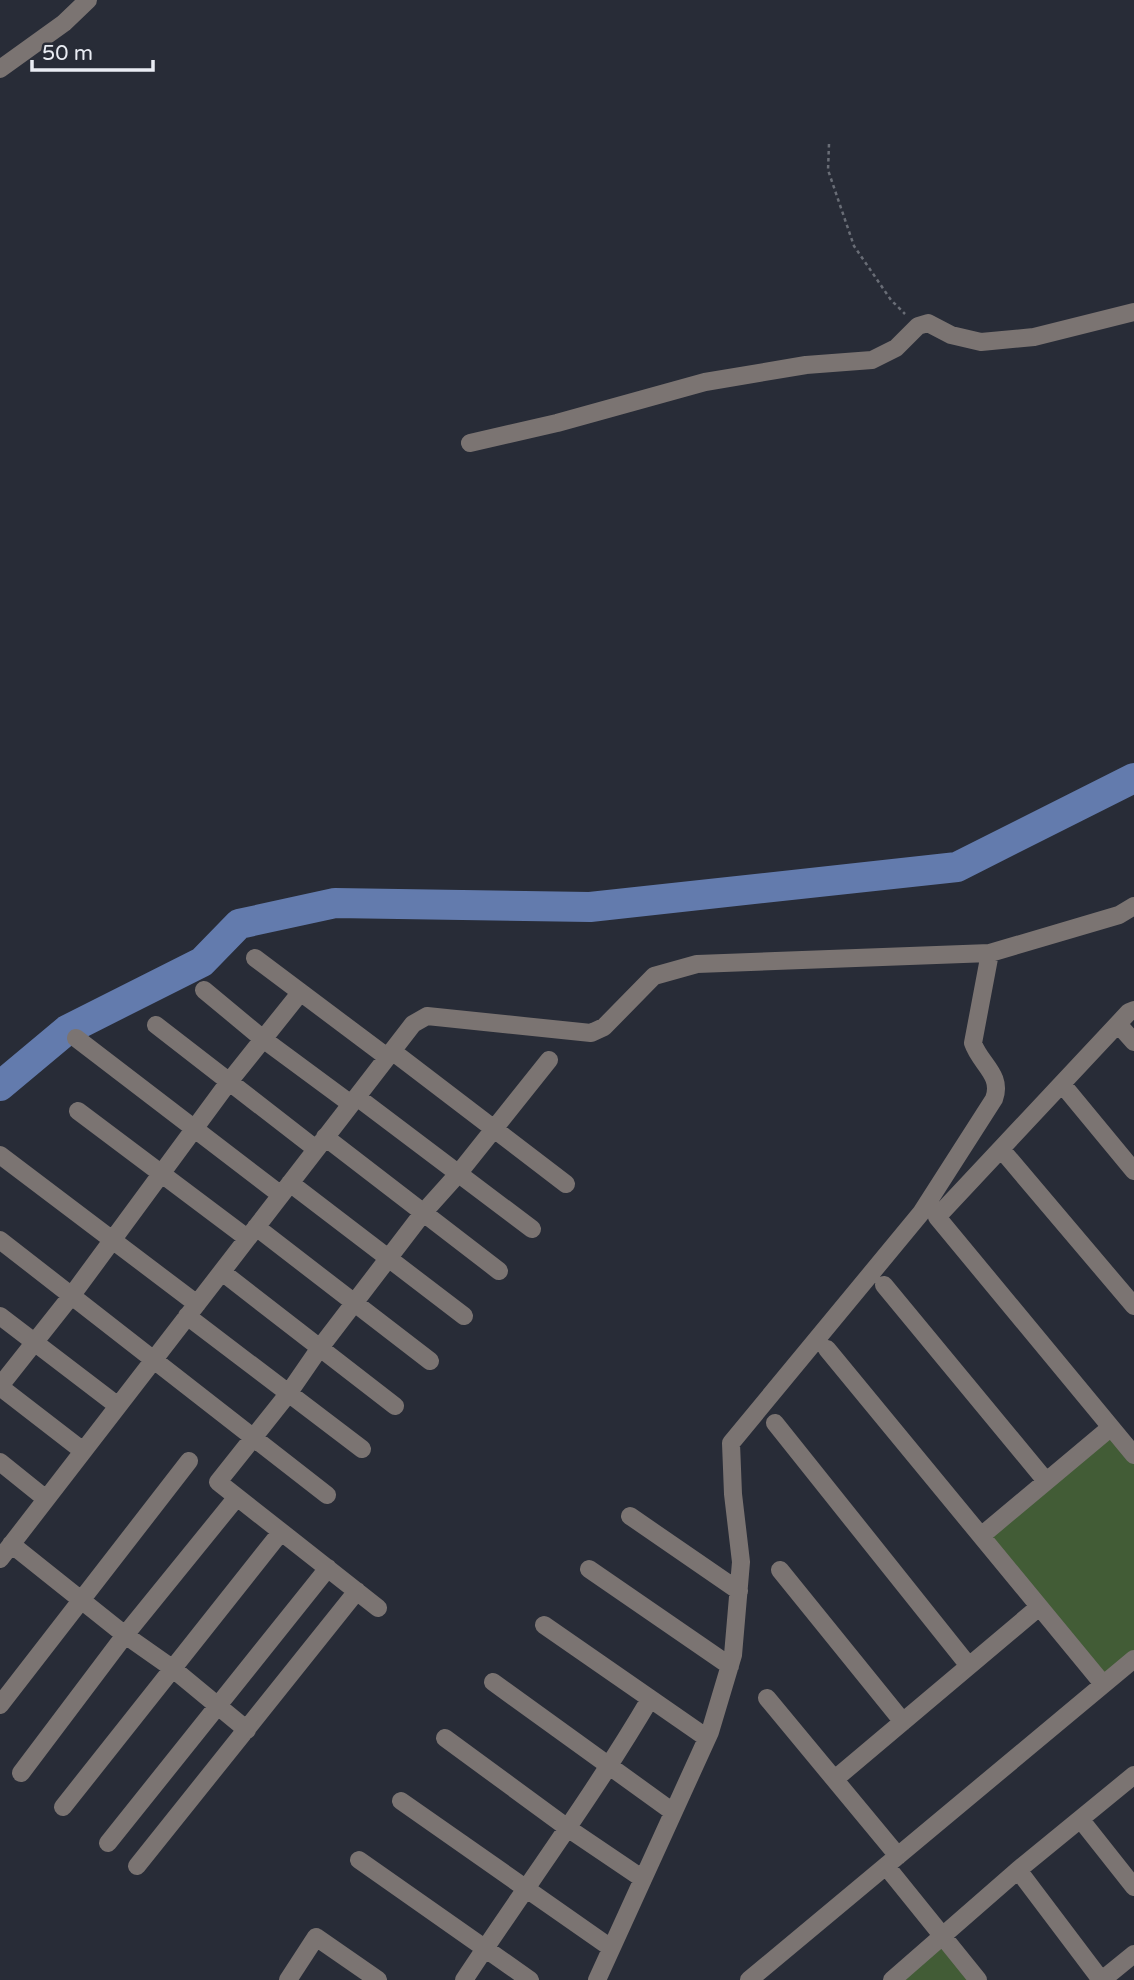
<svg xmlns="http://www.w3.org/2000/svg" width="1134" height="1980" viewBox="0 0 1134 1980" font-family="'Varela Round',sans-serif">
<rect width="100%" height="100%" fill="#282c37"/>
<path fill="#425c36" d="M1110,1428L1134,1457V1659L1103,1684L981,1536Z
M942,1935L978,1980H892Z"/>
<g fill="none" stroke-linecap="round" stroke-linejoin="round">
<path stroke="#637bad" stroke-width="30" d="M0,1086L67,1030L202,962L239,924L335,903L590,907L957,867L1134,778"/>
<path stroke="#696d76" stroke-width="2.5" stroke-dasharray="3.5 3.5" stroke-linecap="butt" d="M829,144L828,170L854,246L891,300L905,314"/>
<path stroke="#7b7472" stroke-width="18" d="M0,69L64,23L88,0
M470,443L557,423L705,382L806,365L872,360L896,348L918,326L928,323L951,335L981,342L1034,337L1134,312
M255,958L387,1057
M204,990L263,1039L351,1104
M1134,1010L1129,1012L937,1217L1134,1455
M1118,1024L1134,1042
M156,1025L316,1149
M76,1038L281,1195
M392,1051L566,1184
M1062,1084L1134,1171
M357,1097L532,1229
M78,1111L247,1238
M325,1137L499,1271
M1001,1149L1134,1306
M0,1155L197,1304
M290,1183L464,1316
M256,1227L430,1361
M0,1240L327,1495
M222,1272L395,1406
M884,1285L1046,1481
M0,1316L118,1406
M187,1316L362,1449
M827,1349L1103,1684
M0,1386L72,1295L228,1083L300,993
M0,1387L83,1451
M775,1423L969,1666
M0,1462L46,1499
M630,1516L739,1591
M981,1536L1110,1428
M11,1544L125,1635L172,1668L247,1730
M0,1559L413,1024L427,1016L591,1033L604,1027L654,976L697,964L990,953L1119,915L1134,906
M589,1569L730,1666
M780,1570L903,1722
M378,1608L218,1482L288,1394L319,1349L423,1213L458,1174L549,1060
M544,1625L707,1738
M493,1682L673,1812
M767,1698L898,1856
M0,1705L189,1461
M445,1738L569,1829L643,1879
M21,1773L125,1635L237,1497
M835,1779L1039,1607
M401,1801L611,1948
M63,1807L281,1532
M1081,1820L1134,1887
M108,1843L328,1568
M359,1860L530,1980
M137,1866L357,1591
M886,1866L978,1980
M1018,1870L1101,1980
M288,1980L316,1937L378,1980
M464,1980C526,1886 593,1796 650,1699
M597,1980L710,1732L733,1655L741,1562L733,1494L731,1443L921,1213L994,1099C1003,1075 980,1064 973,1043L990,953
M749,1980L1134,1659
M892,1980L1018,1870L1134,1775
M1102,1980L1134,1954"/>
</g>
<path d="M32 60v10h121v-10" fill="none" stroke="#e9ecf3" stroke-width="3.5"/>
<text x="42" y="60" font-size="21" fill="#e9ecf3" stroke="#282c37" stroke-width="5" paint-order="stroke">50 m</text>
</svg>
